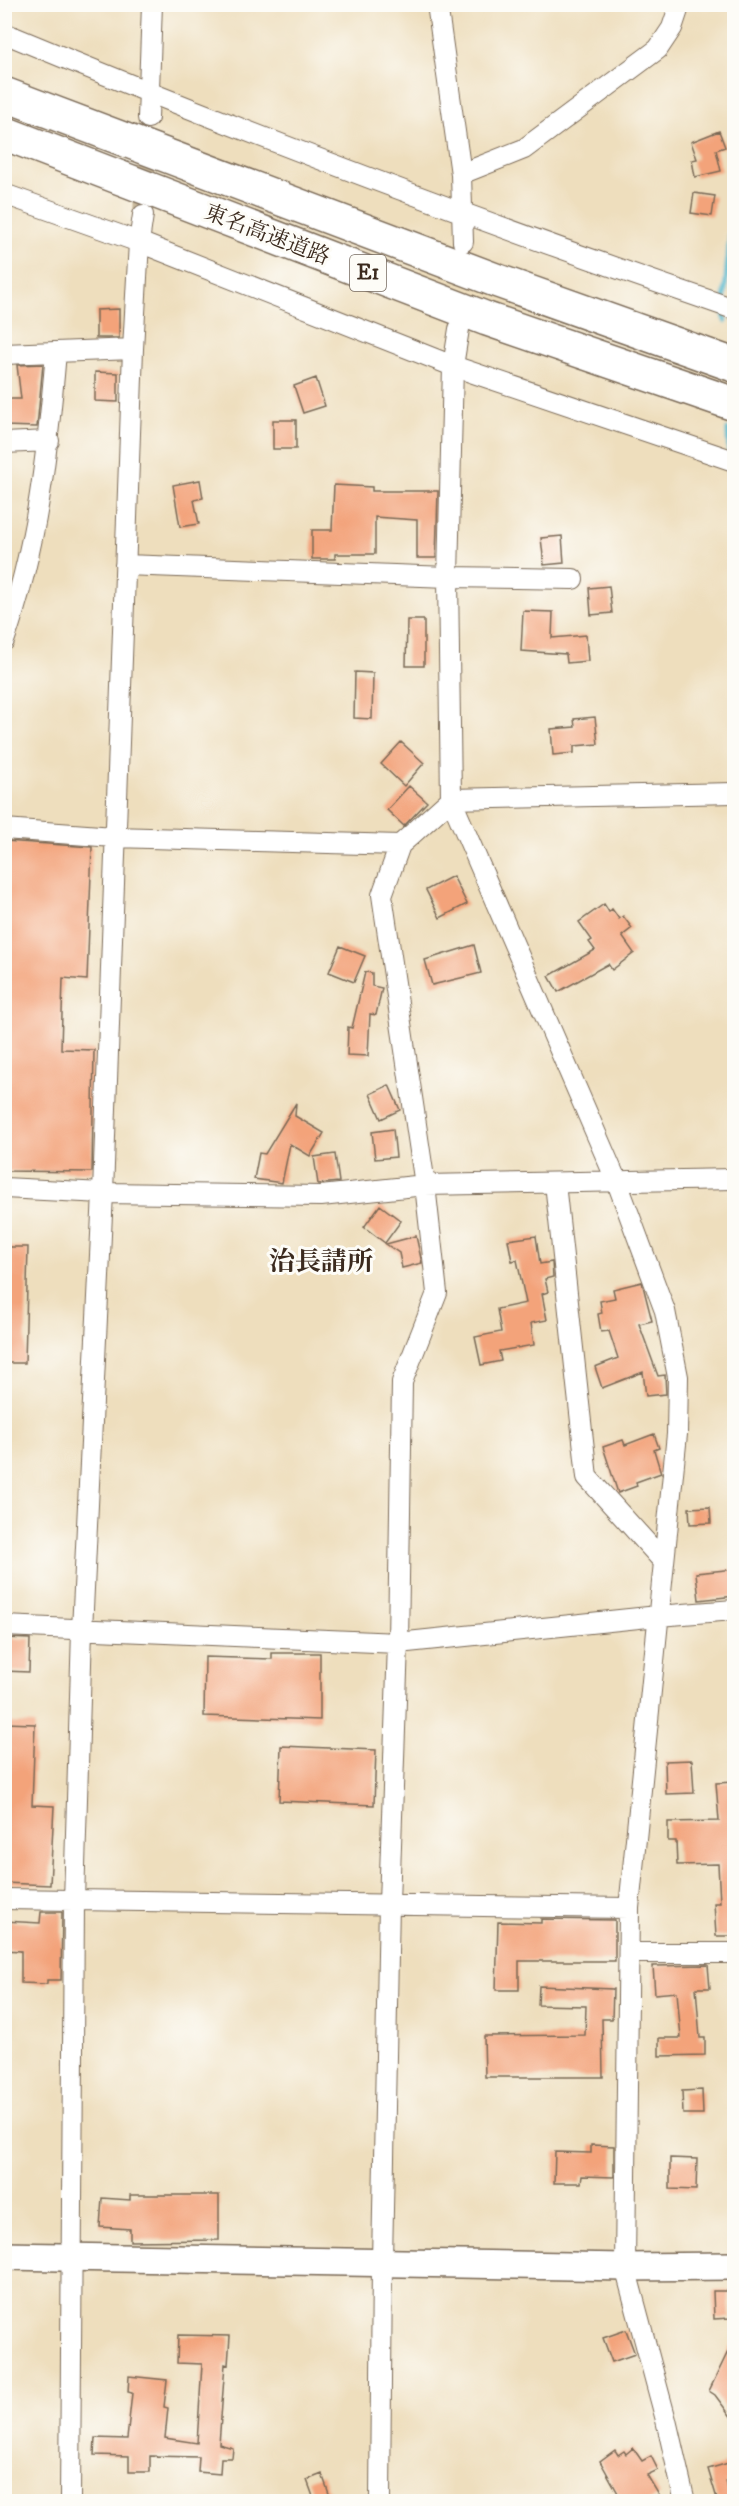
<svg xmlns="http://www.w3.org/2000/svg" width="739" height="2506" viewBox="0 0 739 2506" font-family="'IM FELL DW Pica','Noto Serif JP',serif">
<rect width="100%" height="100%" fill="#fdfcf7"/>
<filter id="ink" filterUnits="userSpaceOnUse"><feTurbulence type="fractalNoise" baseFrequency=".0167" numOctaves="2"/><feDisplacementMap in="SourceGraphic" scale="12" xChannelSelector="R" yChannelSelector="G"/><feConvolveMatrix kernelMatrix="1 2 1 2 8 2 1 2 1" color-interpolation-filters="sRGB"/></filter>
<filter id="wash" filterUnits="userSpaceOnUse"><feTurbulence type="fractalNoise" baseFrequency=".008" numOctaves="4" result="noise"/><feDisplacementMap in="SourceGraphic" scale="24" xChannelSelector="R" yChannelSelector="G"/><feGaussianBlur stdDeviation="1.35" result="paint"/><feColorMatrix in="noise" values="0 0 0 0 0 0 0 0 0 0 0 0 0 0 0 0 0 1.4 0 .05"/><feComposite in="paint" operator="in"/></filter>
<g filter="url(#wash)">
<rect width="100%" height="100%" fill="#eedebd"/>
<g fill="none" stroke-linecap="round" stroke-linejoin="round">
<path stroke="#4eb6cc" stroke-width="5" d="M724,301L734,192
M724,310L725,321
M728,430L729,455
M729,464L734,621"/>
</g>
<g id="blocks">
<path fill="#f3a37a" d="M719,131L725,147L716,150L721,171L695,177L692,160L697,159L691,142Z
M694,193L715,196L712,216L691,213Z
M119,309V338H96V310Z
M43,364L37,427L4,426V399H21L17,365Z
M95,372L118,373V402L95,401Z
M316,378L325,406L303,413L294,386Z
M273,420H296V449H273Z
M200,480L203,498L194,500L199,524L180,527L173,485Z
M334,485L372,487V491H438L436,558H417V520L375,517V554H335V559H312V530H332Z
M562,536L564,563L544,565L541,538Z
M609,586L612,613L591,615L589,588Z
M523,611L553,612L552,638L586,635L588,661L567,663L566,654L521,651Z
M407,620H424V666H406Z
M355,672L373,673L372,719L354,718Z
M595,717L598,744L574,746V753L553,755L551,729L575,727L574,719Z
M401,742L424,763L404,786L381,764Z
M409,786L427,802L404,826L387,810Z
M4,841L92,847L87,980L63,978L61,1049L94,1050L92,1172L4,1171Z
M453,876L467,904L440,918L426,890Z
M604,904L609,912L612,909L619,919L623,916L632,928L622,936L634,953L612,970L608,964L558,992L549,976L595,950L589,942L592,940L579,922Z
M474,945L481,973L432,985L425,960Z
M340,946L365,956L354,982L329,972Z
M365,972L372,973V986L382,988L376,1015L370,1014L368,1056L347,1055L348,1027L352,1028Z
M389,1085L400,1110L381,1119L370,1094Z
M296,1103L295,1116L324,1133L310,1156L290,1144L282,1183L254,1179L259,1153L265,1154Z
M393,1129L396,1157L375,1159L372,1132Z
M335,1154L339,1182L318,1184L314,1157Z
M380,1205L401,1221L385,1243L364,1227Z
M416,1236L422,1263L402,1268L399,1253L386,1244Z
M536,1236L540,1264L552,1262L553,1277L545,1279L548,1292L542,1294L547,1320L531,1323L534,1345L499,1351L501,1361L481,1365L475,1337L501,1332L497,1309L526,1303L517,1260L512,1261L508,1240Z
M4,1247H28L25,1363H4Z
M642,1282L652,1321L639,1324L658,1376L665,1375L666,1394L646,1396L643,1372L602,1388L595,1367L618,1358L609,1331L601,1332L598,1314L602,1313L600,1301L615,1298L613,1289Z
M654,1434L659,1448L654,1450L661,1473L636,1482L637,1486L618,1493L603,1447L623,1440L625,1445Z
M710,1507L711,1523L690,1524L689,1508Z
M735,1569V1596L699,1600L696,1573Z
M4,1638L30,1639L29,1672L4,1671Z
M272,1653H320V1720L204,1716L205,1657L272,1659Z
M4,1723L35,1724L32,1805L54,1806L50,1885L4,1883Z
M281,1746L376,1750L374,1805L279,1801Z
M692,1760L694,1793L666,1794L665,1761Z
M735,1782V1936H716L714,1903H720L718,1864L677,1865L676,1841H668V1822L719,1821L716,1783Z
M41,1912H62L61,1980H47V1984L21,1983V1951L4,1950V1921L40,1923Z
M541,1919L615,1920V1961H519V1990H496L498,1922L541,1923Z
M708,1965L710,1988H696L700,2038H705V2055L659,2056V2038H681L677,1992L655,1994L653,1966Z
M539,1986L613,1989L612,2019H602L603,2077H485L484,2036L585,2035L586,2006L538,2005Z
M702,2090L703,2114H683L682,2091Z
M591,2145L614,2146V2177L582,2176L581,2183H554L555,2152L591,2153Z
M670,2158L697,2159L696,2190L670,2189Z
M130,2195H219V2240L130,2241V2229L100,2227L102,2198L130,2200Z
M713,2291H729L730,2318L714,2319Z
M626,2330L635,2354L612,2362L603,2338Z
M178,2335L230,2336L228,2365L225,2364L219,2444L233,2448L232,2458H221L220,2474L198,2472L199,2457L150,2456V2472H129V2456L94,2455L95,2438L127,2439L132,2393L128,2392L129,2376L167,2380L164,2407L168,2408L165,2438L197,2443L202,2364L177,2363Z
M735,2337V2422L715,2395L709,2391Z
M633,2448L642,2461L651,2456L658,2470L647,2475L659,2495L648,2502H623L600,2461L615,2450L618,2455L624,2451L626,2454Z
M735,2461V2478L726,2481L731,2502H718L708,2469Z
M322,2474L332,2502H315L307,2480Z"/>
</g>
</g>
<g filter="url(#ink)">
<use href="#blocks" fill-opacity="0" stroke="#7a6956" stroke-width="1.5"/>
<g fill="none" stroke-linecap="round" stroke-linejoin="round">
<path stroke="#caba9d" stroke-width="20" stroke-dasharray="20 10" stroke-linecap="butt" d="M143,215L148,118"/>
<defs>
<path id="street" d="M437,4L461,174L463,242
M4,33C244,133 488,225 734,309
M148,118L152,4
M461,174L524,149L658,49L672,28L680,4
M4,194L139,242L453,366L734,461
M459,329L453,366L448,577L451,799L617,1182L665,1311L678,1377L677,1434L629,1908L625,2267L666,2420L685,2502
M4,354L133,349
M4,443L49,441
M125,565L448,577L573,579
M4,641C37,548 48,449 56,352
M4,829L114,837L400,845
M555,1183L587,1477L664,1562
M4,1188L103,1193L321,1196L425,1185L734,1179
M4,1626L398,1643L658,1616L734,1610
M4,1899L629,1908
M629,1953H734
M70,2502L74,1901L82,1630L103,1193L133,349L139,242L143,215
M380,2502L382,2261L389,1903L398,1643L402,1382L437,1293L425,1185L382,895L400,845L451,799L734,793"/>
<path id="secondary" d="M4,2256L625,2267L734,2266"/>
<path id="highway" d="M4,94L498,281L734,365
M4,133L487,319L734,404"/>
</defs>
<use href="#street" stroke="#7a6956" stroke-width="22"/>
<use href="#secondary" stroke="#7a6956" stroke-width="30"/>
<use href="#highway" stroke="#7a6956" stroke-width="36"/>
<use href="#street" stroke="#fff" stroke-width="20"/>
<use href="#secondary" stroke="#fff" stroke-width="27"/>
<use href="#highway" stroke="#fff" stroke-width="33"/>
</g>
</g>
<g text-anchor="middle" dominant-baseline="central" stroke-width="6" stroke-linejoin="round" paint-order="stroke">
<rect fill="#fdfcf7" stroke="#75695f" stroke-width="1.5" x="350" y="255" width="36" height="36" rx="4.5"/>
<g font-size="21" font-weight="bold" fill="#3b2a1e">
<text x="368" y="273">E1</text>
</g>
<g font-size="22" fill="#3b2a1e" stroke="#fdfcf7">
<text transform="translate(267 235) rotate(21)">東名高速道路</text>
</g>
<g font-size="26" font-weight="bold" fill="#3b2a1e" stroke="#fdfcf7">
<text x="321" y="1262">治長請所</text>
</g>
</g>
<rect width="739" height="2506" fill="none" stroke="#fdfcf7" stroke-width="24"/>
</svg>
